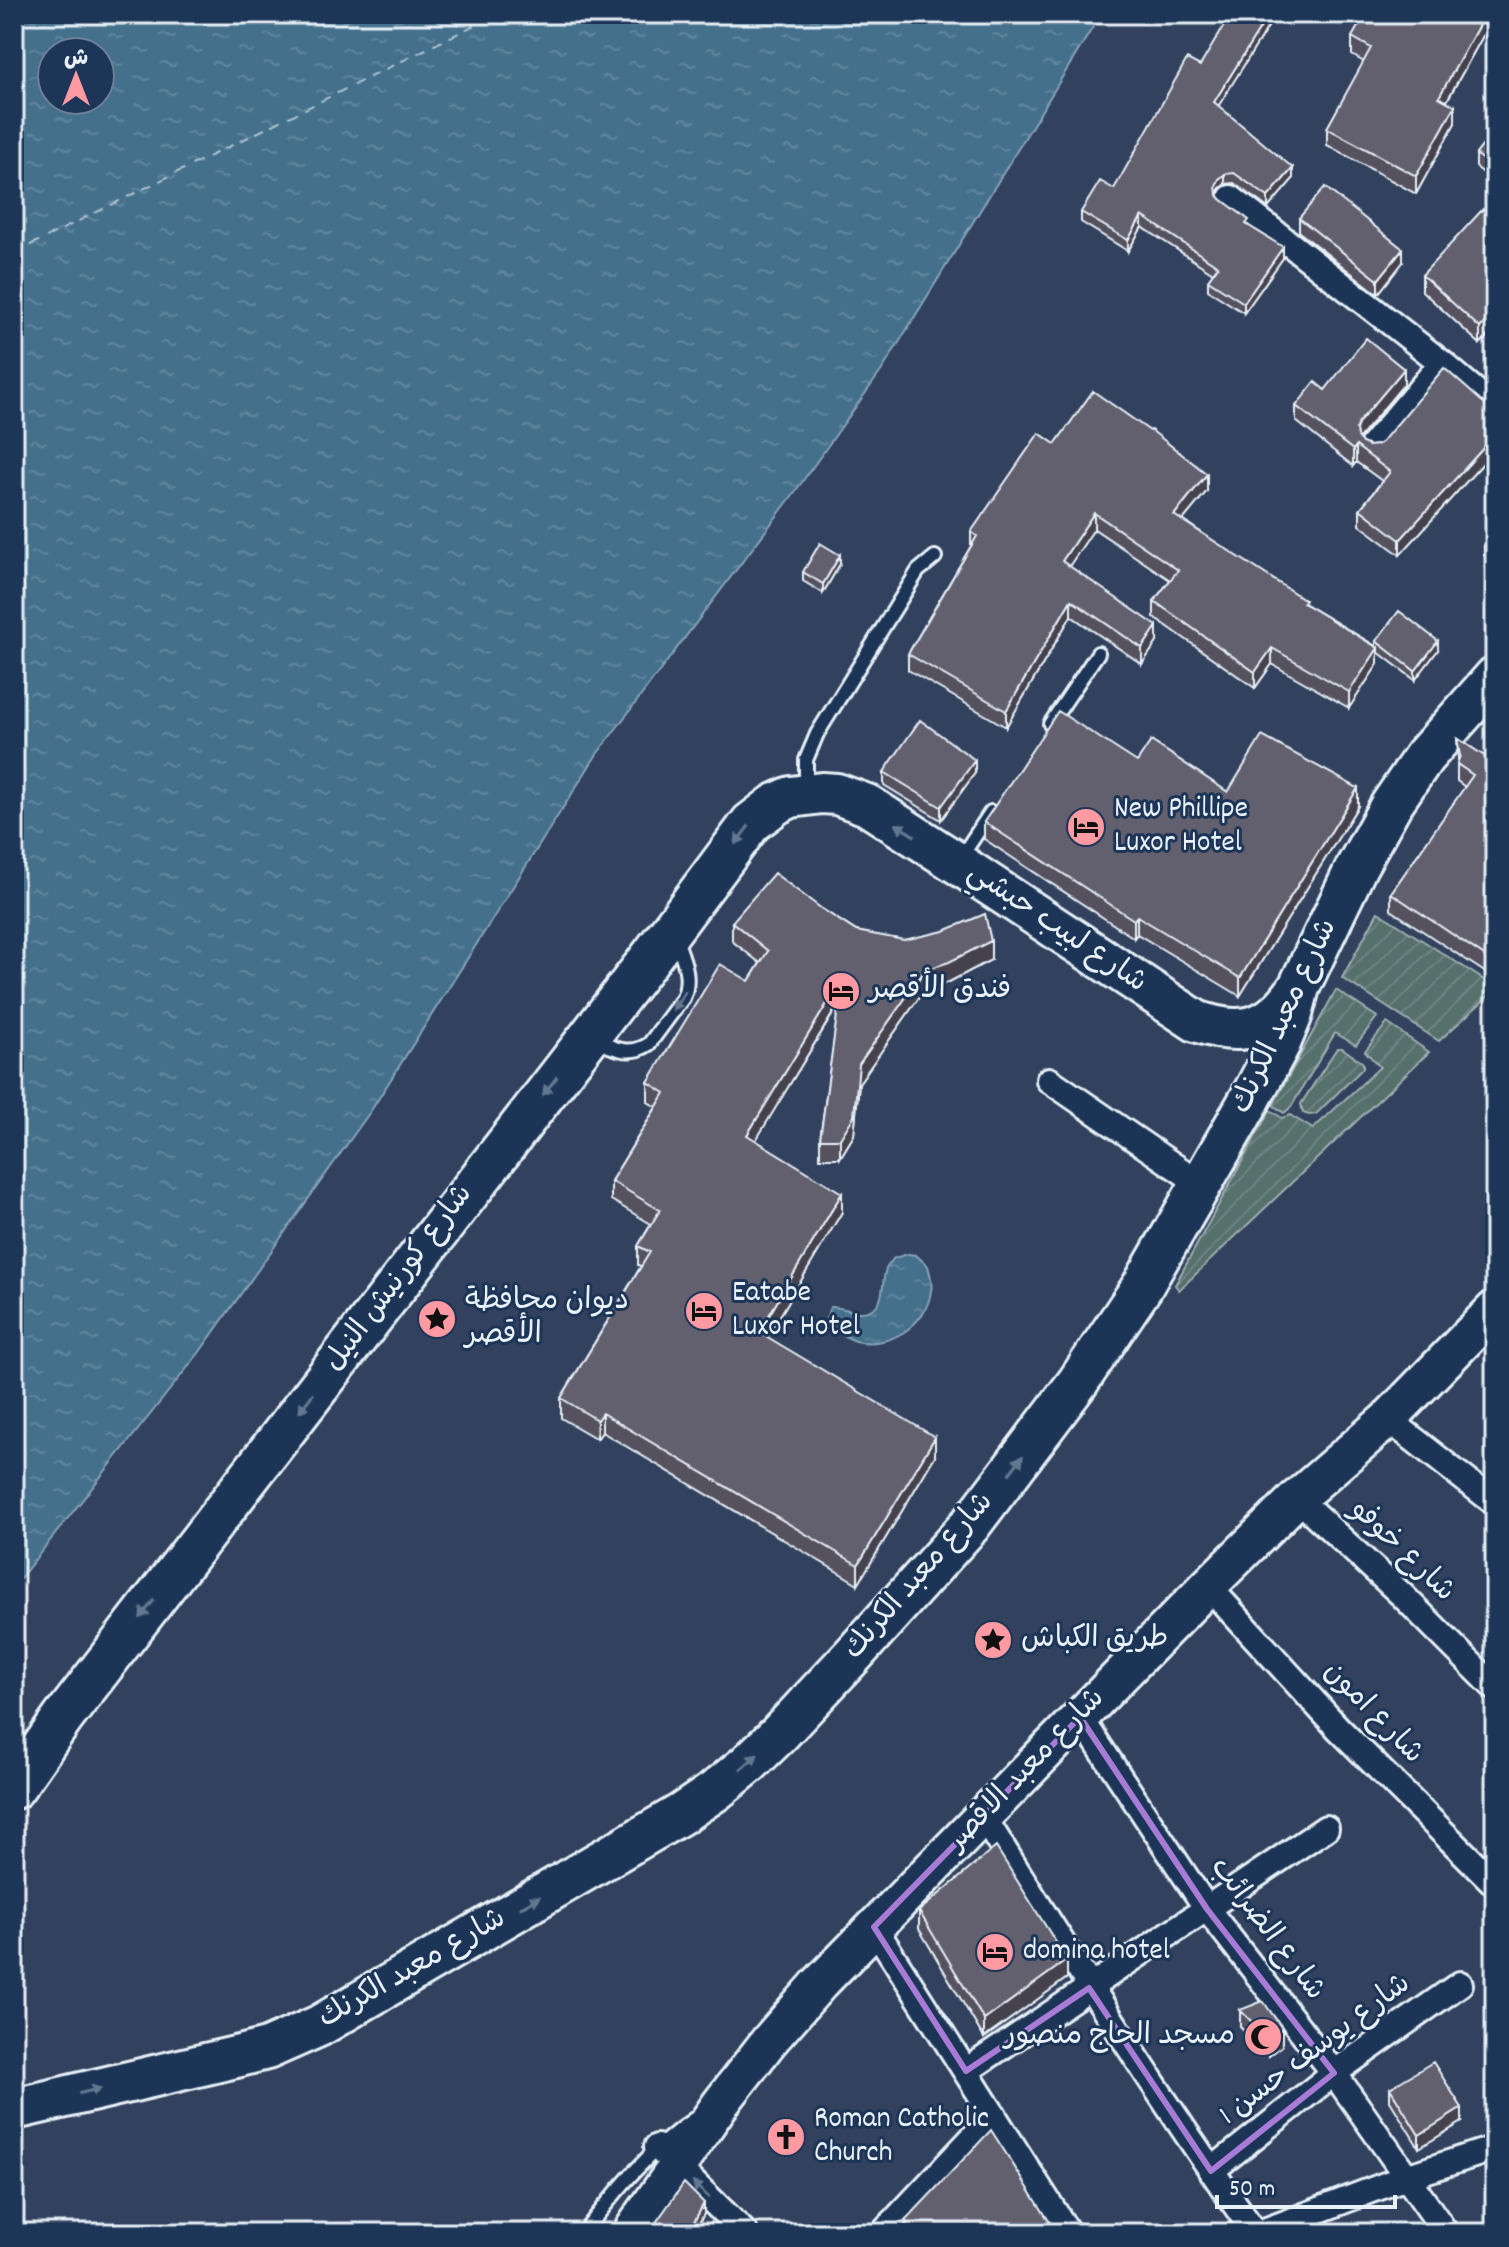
<svg xmlns="http://www.w3.org/2000/svg" width="1509" height="2247" viewBox="0 0 1509 2247" font-family="Dekko,'Playpen Sans Arabic',sans-serif">
<defs>
<pattern id="garden-furrows" width="10" height="10" patternUnits="userSpaceOnUse" patternTransform="scale(2)"><rect width="10" height="10" fill="#566f6c"/><path d="M-1 1l2-2M0 10L10 0M9 11l2-2" fill="none" stroke="#6e8482"/></pattern>
<pattern id="water-ripples" width="26" height="14" patternUnits="userSpaceOnUse" patternTransform="scale(2)"><rect width="26" height="14" fill="#45708c"/><path d="M2 4q2-2 4 0t4 0M15 11q2-2 4 0t4 0" fill="none" stroke="#60859d"/></pattern>
</defs>
<rect width="100%" height="100%" fill="#32415e"/>
<filter id="ink" filterUnits="userSpaceOnUse"><feTurbulence type="fractalNoise" baseFrequency=".0125" numOctaves="2"/><feDisplacementMap in="SourceGraphic" scale="16" xChannelSelector="R" yChannelSelector="G"/><feConvolveMatrix kernelMatrix="1 2 1 2 8 2 1 2 1" color-interpolation-filters="sRGB"/></filter>
<g filter="url(#ink)">
<path fill="url(#garden-furrows)" stroke="#9fb0b2" stroke-width="2" d="M1378,912L1495,987V990L1439,1041L1342,978Z
M1336,990L1377,1017L1356,1045L1335,1033L1291,1107L1284,1113L1273,1105Z
M1387,1023L1429,1052L1179,1290L1175,1285L1270,1110L1282,1118L1290,1115L1313,1129L1380,1067L1365,1051Z
M1337,1048H1342L1363,1063V1068L1316,1114L1309,1115L1303,1113L1301,1104Z"/>
<path fill="url(#water-ripples)" stroke="#86a4b7" stroke-width="2" fill-rule="evenodd" d="M14,14H1101L882,370L792,496L597,754L372,1109L199,1353L14,1586ZM52,52H100V100H52Z
M908,1254L916,1255L928,1266C930,1274 933,1282 931,1291C927,1325 889,1349 856,1341C845,1338 834,1328 826,1319L830,1307C841,1306 852,1313 863,1312C888,1308 880,1285 886,1269C888,1265 891,1262 894,1258Z"/>
<g fill="none" stroke-linecap="round" stroke-linejoin="round">
<path stroke="#afc4d2" stroke-width="2" stroke-dasharray="10 8" stroke-linecap="butt" d="M14,253L497,14"/>
<defs>
<path id="lane" d="M1050,724L1098,653
M806,790V760L817,734L918,571L935,557
M959,860L991,812
M594,1040C613,1048 630,1057 649,1044L683,998C692,977 683,959 676,939
M583,2233C617,2190 649,2150 694,2119"/>
<path id="street" d="M1231,198L1442,363L1495,408
M1371,447L1442,363
M1049,1080L1202,1185
M1388,1419L1495,1503
M1297,1498L1401,1594L1495,1688
M1208,1586L1338,1728L1495,1884
M1080,1717L1207,1909L1334,2073L1446,2233
M983,1816C1070,1957 1159,2097 1255,2233
M874,1927L1068,2233
M966,2071L1326,1828
M657,2147L745,2233
M1211,2171L1334,2073L1460,1984
M883,2233L994,2115
M1259,2233L1406,2177L1495,2148"/>
<path id="secondary" d="M631,2233L721,2103L769,2041L820,1983L1208,1586L1297,1498L1388,1419L1495,1309"/>
<path id="primary" d="M14,1788L63,1718L647,962L751,823L776,804L791,797L822,793L837,794L867,805L957,863L1196,1021C1241,1037 1269,1031 1297,990
M14,2109L240,2056L267,2049L319,2026L681,1814L715,1791L748,1764L778,1735L854,1654L971,1524L1078,1382L1142,1287L1249,1101L1280,1043L1292,1014L1299,987L1357,866L1391,805L1424,757L1495,677"/>
</defs>
<use href="#lane" stroke="#e8f1f8" stroke-width="18"/>
<use href="#street" stroke="#e8f1f8" stroke-width="30"/>
<use href="#secondary" stroke="#e8f1f8" stroke-width="42"/>
<use href="#primary" stroke="#e8f1f8" stroke-width="46"/>
<use href="#lane" stroke="#1d3557" stroke-width="12"/>
<use href="#street" stroke="#1d3557" stroke-width="24"/>
<use href="#secondary" stroke="#1d3557" stroke-width="36"/>
<use href="#primary" stroke="#1d3557" stroke-width="40"/>
</g>
<path fill="#54515f" stroke="#e8f1f8" stroke-width="2" d="M1276,14L1218,106L1293,179L1268,208L1234,183L1225,184L1219,189L1217,193L1221,199L1249,226L1283,258L1244,313L1208,290V280L1213,273L1142,227L1128,251L1081,222V212L1114,189L1200,66Z
M1495,14L1447,101L1455,123L1416,194L1327,145V128L1364,62L1352,55V37Z
M1495,130V182L1476,167V154Z
M1299,218L1403,262L1378,294L1299,232Z
M1495,220V328L1480,344L1422,291V275Z
M1404,384L1359,438L1362,443L1369,446L1377,445L1485,404L1495,407V450L1400,555L1360,525V509L1382,481L1356,462L1353,466L1296,421V406L1325,390Z
M1055,444L1207,491L1183,520L1305,604L1376,646V641L1438,650L1415,680L1378,652V664L1349,708L1272,664L1255,688L1154,617V601L1170,580L1094,529L1069,566L1157,642L1142,664L1071,616L1006,727L908,670V654L971,546V532Z
M1495,518V563L1484,555V546L1491,536L1490,535V526Z
M840,564L823,593L803,581V572Z
M1457,738L1495,763V979L1391,910V893L1465,787L1457,781V764L1458,760Z
M1137,762L1228,792L1358,806L1240,996L1137,934L1134,938L984,839V822Z
M884,772L975,773L941,820L884,785Z
M822,909L856,931L991,960L949,982L925,989L859,1083L854,1135L840,1158H820V1139L839,1004L755,1141L842,1212L767,1337L935,1456L858,1584L602,1432L597,1439L561,1418V1398L641,1266L638,1265V1246L651,1224L611,1200V1181L656,1107L648,1102V1082L749,981L760,963L732,941V922Z
M919,1911L1067,1978L984,2038L919,1929Z
M1240,2010L1282,2046L1269,2056L1240,2027Z
M1390,2088L1462,2122L1419,2148L1390,2101Z"/>
<path fill="#45424d" stroke="#e8f1f8" stroke-width="2" d="M1269,14H1276L1214,113V102Z
M1485,14H1495L1439,115V97Z
M1455,106V123L1416,194V176Z
M1293,168V179L1268,208V197Z
M1225,174V184L1219,189L1216,197V186L1219,179Z
M1142,216V227L1128,251V240Z
M1283,247V258L1244,313V303Z
M1403,249V262L1378,294V280Z
M1495,311V328L1480,344V328Z
M1404,369V384L1359,438L1356,445V429L1359,422Z
M1495,435V450L1400,555V540Z
M1356,446V462L1353,466V450Z
M1207,474V491L1174,531V515Z
M1094,513V529L1062,577V561Z
M840,555V564L823,593V584Z
M1071,600V616L1006,727V711Z
M1157,626V642L1142,664V648Z
M1438,641V650L1415,680V671Z
M1272,648V664L1255,688V672Z
M1378,648V664L1349,708V692Z
M975,760V773L941,820V807Z
M1358,788V806L1240,996V978Z
M1137,916V934L1134,938V920Z
M991,941V960L949,982L925,989L859,1083L854,1135L840,1158V1139L859,1064L925,970Z
M842,979V998L747,1155V1135Z
M842,1193V1212L759,1351V1332Z
M602,1413V1432L597,1439V1420Z
M935,1437V1456L858,1584V1565Z
M1067,1960V1978L984,2038V2020Z
M1282,2028V2046L1269,2056V2039Z
M1462,2108V2122L1419,2148V2135Z
M704,2203V2214L694,2233H688Z"/>
<path fill="#625e6e" stroke="#e8f1f8" stroke-width="2" d="M1231,14H1269L1214,102L1293,168L1268,197L1234,173L1225,174L1219,179L1216,186L1217,194L1221,199L1249,220L1246,224L1283,247L1244,303L1208,280L1218,266L1142,216L1128,240L1081,212L1100,181L1114,189L1187,59L1200,66Z
M1365,14H1485L1439,97L1455,106L1416,176L1327,128L1371,48L1352,37Z
M1495,130V168L1476,154Z
M1325,187L1403,249L1378,280L1299,218Z
M1483,209L1495,220V311L1480,328L1422,275Z
M1366,338L1404,369L1359,422L1356,429L1357,436L1362,443L1369,446L1377,445L1382,442L1444,368L1485,404L1495,407V435L1400,540L1360,509L1390,472L1356,446L1353,450L1296,406L1315,382L1325,390Z
M1093,391L1150,431L1151,430L1207,474L1174,515L1305,600L1303,603L1378,648L1349,692L1272,648L1255,672L1154,601L1178,570L1094,513L1062,561L1157,626L1142,648L1071,600L1006,711L908,654L977,536L971,532L1039,433L1055,444Z
M1495,518V529L1490,526Z
M1495,531V554L1484,546Z
M820,543L840,555L823,584L803,572Z
M1399,611L1438,641L1415,671L1376,641Z
M1058,711L1137,762L1151,741L1228,792L1262,736L1358,788L1240,978L1137,916L1134,920L984,822Z
M920,720L975,760L941,807L884,772Z
M1457,738L1495,763V963L1391,893L1473,775L1457,764L1460,756Z
M774,873L822,909L856,931L904,940L944,931L985,914L991,941L949,962L925,970L859,1064L854,1116L840,1139H820L842,979L747,1135L842,1193L759,1332L935,1437L858,1565L602,1413L597,1420L561,1398L650,1252L638,1246L660,1210L611,1181L665,1093L648,1082L720,964L749,981L768,951L732,922Z
M996,1847L1067,1960L984,2020L919,1911Z
M1263,2001L1282,2028L1269,2039L1240,2010Z
M1433,2062L1462,2108L1419,2135L1390,2088Z
M991,2130L1051,2224L1049,2226L1054,2233H898L907,2223L905,2221Z
M684,2183L704,2203L688,2233H652L650,2231Z"/>
<defs><path id="oneway-solid" d="M-6-.8H1V-3.2L6.5 0L1 3.2V.8H-6Z" transform="scale(2)"/></defs>
<g fill="#64778f">
<use href="#oneway-solid" transform="translate(905 830) rotate(-148)"/>
<use href="#oneway-solid" transform="translate(742 835) rotate(127)"/>
<use href="#oneway-solid" transform="translate(679 1001) rotate(122)"/>
<use href="#oneway-solid" transform="translate(550 1086) rotate(128)"/>
<use href="#oneway-solid" transform="translate(306 1403) rotate(127)"/>
<use href="#oneway-solid" transform="translate(1016 1465) rotate(-53)"/>
<use href="#oneway-solid" transform="translate(147 1609) rotate(128)"/>
<use href="#oneway-solid" transform="translate(749 1762) rotate(-41)"/>
<use href="#oneway-solid" transform="translate(530 1902) rotate(-30)"/>
<use href="#oneway-solid" transform="translate(90 2091) rotate(-13)"/>
<use href="#oneway-solid" transform="translate(701 2190) rotate(-136)"/>
</g>
</g>
<path fill="none" stroke="#a77bd6" stroke-width="6" stroke-linejoin="round" d="M1080,1717L1207,1909L1334,2073L1211,2171L1089,1988L966,2071L874,1927Z"/>
<defs>
<symbol id="hotel-disc" viewBox="-11 -11 22 22"><circle r="9.5" fill="#ff9aa2" stroke="#1d3557"/><path d="M-6-4.5h1.5V1H6V5H4.5V3h-9V5H-6ZM-4 0a1.8 1.8 0 1 1 3.6 0ZM.5 0V-2.5h3Q6-2.5 6 0Z" fill="#111"/></symbol>
<symbol id="sight-disc" viewBox="-11 -11 22 22"><circle r="9.5" fill="#ff9aa2" stroke="#1d3557"/><path d="M0-6L1.8-2.2L6-1.7L2.9 1.2L3.7 5.4L0 3.3L-3.7 5.4L-2.9 1.2L-6-1.7L-1.8-2.2Z" fill="#111"/></symbol>
<symbol id="mosque-disc" viewBox="-11 -11 22 22"><circle r="9.5" fill="#ff9aa2" stroke="#1d3557"/><path d="M3.5-4.9A6 6 0 1 0 3.5 4.9A5 5 0 1 1 3.5-4.9Z" fill="#111"/></symbol>
<symbol id="church-disc" viewBox="-11 -11 22 22"><circle r="9.5" fill="#ff9aa2" stroke="#1d3557"/><path d="M-1.2-6h2.4v3.5h3.3v2.4h-3.3V6h-2.4V-.1h-3.3v-2.4h3.3Z" fill="#111"/></symbol>
</defs>
<g fill-rule="evenodd">
<use href="#hotel-disc" x="1064" y="805" width="44" height="44"/>
<use href="#hotel-disc" x="819" y="969" width="44" height="44"/>
<use href="#hotel-disc" x="682" y="1289" width="44" height="44"/>
<use href="#sight-disc" x="415" y="1297" width="44" height="44"/>
<use href="#sight-disc" x="971" y="1618" width="44" height="44"/>
<use href="#hotel-disc" x="973" y="1930" width="44" height="44"/>
<use href="#mosque-disc" x="1241" y="2015" width="44" height="44"/>
<use href="#church-disc" x="764" y="2115" width="44" height="44"/>
</g>
<g text-anchor="middle" dominant-baseline="central" stroke-width="6" stroke-linejoin="round" paint-order="stroke">
<g font-size="30" fill="#e8f1f8" stroke="#1d3557" text-anchor="start">
<text x="1114" y="810">New Phillipe<tspan x="1114" dy="34">Luxor Hotel</tspan></text>
<text x="869" y="991">فندق الأقصر</text>
<text x="732" y="1294">Eatabe<tspan x="732" dy="34">Luxor Hotel</tspan></text>
<text x="465" y="1302">ديوان محافظة<tspan x="465" dy="34">الأقصر</tspan></text>
<text x="1021" y="1640">طريق الكباش</text>
<text x="1023" y="1952">domina hotel</text>
<text x="1235" y="2037" text-anchor="end">مسجد الحاج منصور</text>
<text x="814" y="2120">Roman Catholic<tspan x="814" dy="34">Church</tspan></text>
</g>
<g font-size="30" fill="#e8f1f8" stroke="#1d3557">
<text transform="translate(1056 929) rotate(34)">شارع لبيب حبشي</text>
<text transform="translate(1286 1017) rotate(-65)">شارع معبد الكرنك</text>
<text transform="translate(400 1279) rotate(-53)">شارع كورنيش النيل</text>
<text transform="translate(1401 1552) rotate(44)">شارع خوفو</text>
<text transform="translate(920 1577) rotate(-49)">شارع معبد الكرنك</text>
<text transform="translate(1372 1714) rotate(46)">شارع امون</text>
<text transform="translate(1027 1771) rotate(-46)">شارع معبد الاقصر</text>
<text transform="translate(1266 1930) rotate(53)">شارع الضرائب</text>
<text transform="translate(413 1970) rotate(-30)">شارع معبد الكرنك</text>
<text transform="translate(1316 2051) rotate(-37)">شارع يوسف حسن 1</text>
</g>
</g>
<rect width="1509" height="2247" fill="none" stroke="#1d3557" stroke-width="48"/>
<rect x="24" y="24" width="1461" height="2199" fill="none" stroke="#e8f1f8" stroke-width="3" filter="url(#ink)"/>
<g transform="translate(76 76)"><circle r="38" fill="#1d3557" stroke="#6e8097" stroke-width="2"/>
<path d="M0-6L14 30L0 20L-14 30Z" fill="#ff9aa2"/>
<text y="-12" font-size="22" font-weight="bold" text-anchor="middle" fill="#e8f1f8">ش</text>
</g>
<path d="M1217 2195v12h178v-12" fill="none" stroke="#e8f1f8" stroke-width="4"/>
<text x="1229" y="2195" font-size="24" fill="#e8f1f8" stroke="#1d3557" stroke-width="6" paint-order="stroke">50 m</text>
</svg>
